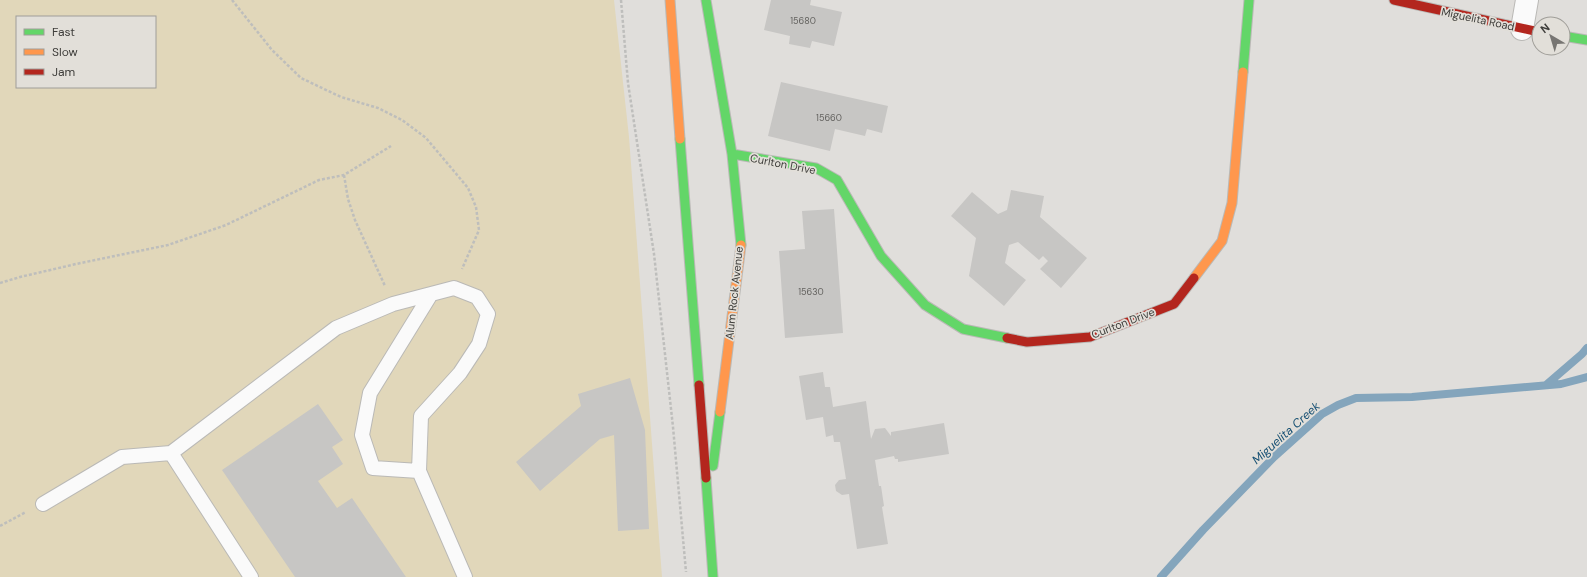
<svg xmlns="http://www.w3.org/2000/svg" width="1587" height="577" viewBox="0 0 1587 577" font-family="'DM Sans',sans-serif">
<rect width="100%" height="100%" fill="#e0dedb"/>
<path fill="#e1d7ba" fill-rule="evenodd" d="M0,0H614L629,137L662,577H0ZM17,17H155V87H17Z"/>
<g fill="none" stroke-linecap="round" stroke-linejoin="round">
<path stroke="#84a5bc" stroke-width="8" d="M1546,385L1582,354L1587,348
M1161,577L1203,530L1274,457L1322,414L1338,405L1356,398L1412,397L1561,384L1587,377"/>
</g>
<path fill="#c7c6c4" d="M771,0H811L810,5L842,12L834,46L812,41L810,48L789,44L790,36L764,30Z
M781,82L888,106L882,133L867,129L865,136L835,129L830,151L768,136Z
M1011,190L1044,196L1040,217L1087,258L1061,288L1040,269L1048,261L1043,256L1039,260L1018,242L1009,245L1005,263L1026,280L1004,306L969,276L976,238L951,216L972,192L998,214L1007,210Z
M834,209L843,333L785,338L779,251L805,249L802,211Z
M823,372L825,387H830L833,407L866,401L871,439L875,429L885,428L891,436V432L944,423L949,454L898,462V459H895L894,456L875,460L879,486H881L884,506L882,507L888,544L857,549L849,494L842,495L836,491L835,485L839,480L846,479L840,442H834L833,435L826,437L823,417L806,420L799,376Z
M630,378L645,430L649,529L618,531L614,435L600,439L540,491L516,462L581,406L578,394Z
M318,404L343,440L332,447L343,464L318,481L337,508L352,498L406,577H295L222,470Z"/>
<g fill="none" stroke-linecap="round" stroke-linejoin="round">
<defs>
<path id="lane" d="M171,453L251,577
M419,471L373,468L362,435L370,393L431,294
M43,504L122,457L171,453L336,328L393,304L454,288L477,297L488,314L479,344L460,373L421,416L419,471L465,577"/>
<path id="street" d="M1522,29L1527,0"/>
<path id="fast" d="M706,0L732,154L741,245
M1563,36L1587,40
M1243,72L1249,0
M680,139L699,385
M732,154L816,168L837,180L881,256L925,305L963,329L1007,338
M713,466L720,412
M706,478L713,577"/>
<path id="slow" d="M670,0L680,139
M1194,278L1222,241L1232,203L1243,72
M720,412L741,245"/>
<path id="jam" d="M1394,0L1539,32
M1007,338L1027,342L1090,337L1174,304L1194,278
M699,385L706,478"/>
</defs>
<use href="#lane" stroke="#bab9b6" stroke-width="16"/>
<use href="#street" stroke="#bab9b6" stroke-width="24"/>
<use href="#fast" stroke="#bab9b6" stroke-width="11"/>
<use href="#slow" stroke="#bab9b6" stroke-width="11"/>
<use href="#jam" stroke="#bab9b6" stroke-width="11"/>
<path stroke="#bebebc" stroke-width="2.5" stroke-dasharray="3 2" stroke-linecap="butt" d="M232,0L272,50L301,78L341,97L378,108L402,120L426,138L453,170L468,188L476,207L479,230L462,269
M621,0L628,83L654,254L673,427L686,572
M344,175L348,199L355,220L385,286
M0,283L20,277L76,264L168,245L226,225L319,180L344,175L391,146
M0,526L26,512"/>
<use href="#lane" stroke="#fafafa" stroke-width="14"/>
<use href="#street" stroke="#fafafa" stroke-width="22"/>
<use href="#fast" stroke="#63d668" stroke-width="9"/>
<use href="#slow" stroke="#ff974d" stroke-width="9"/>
<use href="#jam" stroke="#b3261e" stroke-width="9"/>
</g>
<g text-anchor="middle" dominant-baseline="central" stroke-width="3.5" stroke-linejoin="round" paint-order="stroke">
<g font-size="9" fill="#62615e">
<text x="803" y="21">15680</text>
<text x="829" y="118">15660</text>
<text x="811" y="292">15630</text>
</g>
<g font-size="11" fill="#3e3d3a" stroke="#e2dfd9">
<text transform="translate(1478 19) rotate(12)">Miguelita Road</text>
<text transform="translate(783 164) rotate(11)">Curlton Drive</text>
<text transform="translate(734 293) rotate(-84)">Alum Rock Avenue</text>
<text transform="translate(1123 323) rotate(-21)">Curlton Drive</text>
</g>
<g font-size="12" font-style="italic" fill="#175074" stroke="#e2dfd9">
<text transform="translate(1286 433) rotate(-42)">Miguelita Creek</text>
</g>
</g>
<rect x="16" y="16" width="140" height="72" fill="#e2dfd9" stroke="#a09e99"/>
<rect x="24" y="29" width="20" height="6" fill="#63d668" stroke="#a09e99"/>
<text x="52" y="36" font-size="12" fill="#3e3d3a">Fast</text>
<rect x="24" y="49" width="20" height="6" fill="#ff974d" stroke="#a09e99"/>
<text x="52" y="56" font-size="12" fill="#3e3d3a">Slow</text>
<rect x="24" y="69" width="20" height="6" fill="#b3261e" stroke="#a09e99"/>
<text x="52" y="76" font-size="12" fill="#3e3d3a">Jam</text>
<g transform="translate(1551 36) rotate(322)"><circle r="19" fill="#e2dfd9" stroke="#a09e99"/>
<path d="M0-3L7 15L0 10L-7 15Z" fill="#777572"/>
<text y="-6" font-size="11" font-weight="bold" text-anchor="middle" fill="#3e3d3a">N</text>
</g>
</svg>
